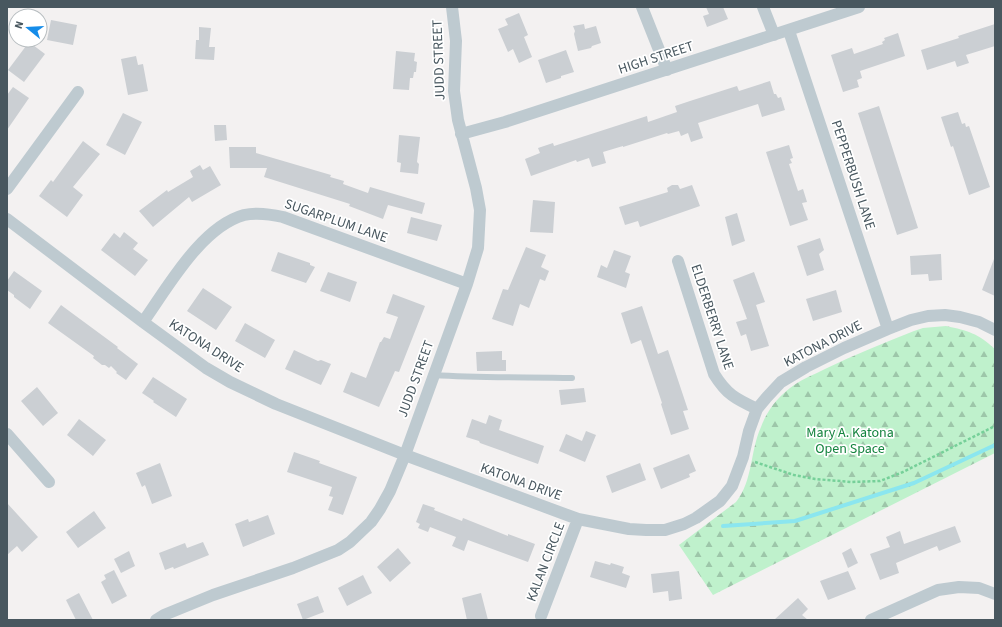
<svg xmlns="http://www.w3.org/2000/svg" width="1002" height="627" viewBox="0 0 1002 627" font-family="'Source Sans 3',sans-serif">
<defs>
<pattern id="forest-firs" width="22" height="20" patternUnits="userSpaceOnUse"><rect width="22" height="20" fill="#bff1cc"/><path d="M5 1l3.5 6h-7zM16 11l3.5 6h-7z" fill="#9dc6a9"/></pattern>
</defs>
<rect width="100%" height="100%" fill="#f3f1f1"/>
<path fill="url(#forest-firs)" d="M946,326C969,331 977,333 995,349V453L713,595L679,545L736,502C753,481 750,451 761,427C767,411 776,399 790,388C800,380 813,375 825,369C854,355 884,343 914,331L923,328Z"/>
<g fill="none" stroke-linecap="round" stroke-linejoin="round">
<path stroke="#8be6ef" stroke-width="4" d="M723,526L795,521L914,483L995,445"/>
</g>
<path fill="#cbcfd3" d="M706,7H723L728,19L707,27L703,16L709,14Z
M519,13L528,35L524,37L532,57L519,63L513,49L508,52L498,29L508,25L505,19Z
M51,20L77,25L73,45L47,40Z
M584,24L585,29L596,26L601,43L592,46L591,48L578,51L574,34L575,31L573,26Z
M995,24V46L966,55L969,63L957,67L955,61L927,70L921,50L959,38L958,36Z
M199,27L211,28L209,47H215L214,60L195,59L196,40H199Z
M898,33L905,56L860,71L862,78L857,80L859,87L843,92L831,55L852,48L854,54L883,44L882,42L885,40L884,38Z
M29,42L45,54L24,82L8,70Z
M566,50L574,72L561,76V78L546,83L538,60Z
M396,51L415,53L414,61L417,62L416,72H414L413,78H410L409,90L393,89Z
M136,56L138,65L143,64L148,91L128,95L121,59Z
M770,81L774,94H776L778,98L781,97L785,110L762,117L758,104L698,123L703,138L691,142L688,133L681,136L679,131L668,134L667,133L623,147V146L603,152L606,163L592,167L589,158L577,162L576,160L531,176L525,159L540,153L538,148L553,143L554,146L647,116L648,122L677,112L675,106L690,101L737,86L739,91Z
M13,87L29,98L7,130V95Z
M879,106L918,228L897,235L858,113Z
M958,112L962,124L965,123L966,127L969,126L990,187L969,195L953,146L951,147L941,117Z
M123,113L142,122L125,155L106,145Z
M214,125H226L227,140L215,141Z
M399,135L420,137L417,162L419,164L418,174L400,172L401,163L397,162Z
M83,141L100,154L73,187L83,195L67,217L39,196L51,180L53,182Z
M789,145L793,158L790,159L792,163L789,164L798,191L803,189L807,202L802,203L808,220L790,226L766,152Z
M229,147H256V153L331,175L330,177L344,181L343,184L368,193L370,187L425,203L422,214L388,205L383,219L349,206L350,204L264,177L267,168H230Z
M200,165L203,170L210,166L221,185L192,202L189,197L153,227L139,211L167,190L168,192L193,177L190,171Z
M672,185H678L680,189L692,185L700,206L640,227L638,221L625,225L619,207L668,192L667,188Z
M533,200L555,202L553,233L530,232Z
M737,213L745,241L732,246L725,217Z
M411,217L442,225L437,241L407,233Z
M124,232L138,243L133,249L148,260L135,276L101,250L114,233L120,238Z
M820,238L824,250L819,254L824,270L807,276L797,246Z
M526,247L546,255L541,267L549,271L545,281L540,279L529,308L520,304L513,326L492,319L503,289L508,290Z
M614,250L631,256L625,272L630,274L626,288L597,277L601,265L607,268Z
M278,252L310,263V265L315,267L306,283L271,271Z
M941,254L942,280L929,281L928,274L911,275L910,256Z
M994,259H995V296L982,290Z
M14,271L42,291L30,309L14,297V295L7,290V281Z
M328,272L357,282L350,302L320,291Z
M754,272L765,302L756,305L769,346L751,351L746,334L741,336L736,322L747,319L733,280Z
M203,288L232,307L216,330L187,311Z
M836,290L842,312L813,321L806,299Z
M393,294L425,306L399,372L395,371L379,407L343,392L351,372L366,378L380,342H381L384,337L390,339L398,317L386,313Z
M61,305L118,347L117,348L138,364L126,380L116,373L117,372L111,366L109,368L105,365H102L93,358L94,356L48,323Z
M642,306L658,354L668,350L688,410L683,411L689,429L671,435L661,404L662,403L641,340L631,344L621,313Z
M245,323L275,340L265,358L235,341Z
M294,350L318,361L321,360L331,364L321,385L285,369Z
M502,351V360H506V371H477L476,352Z
M153,377L187,399L176,417L153,402L154,401L142,393Z
M37,387L58,413L43,426L21,401Z
M584,388L586,402L561,405L559,390Z
M489,415L502,420L499,430L544,446L538,464L480,443L479,441L466,437L472,419L486,424Z
M79,419L106,440L93,456L67,435Z
M586,431L596,435L585,462L559,451L566,434L582,441Z
M294,452L320,461L319,463L357,477L343,515L328,510L333,497L329,496L332,487L287,472Z
M689,454L696,471L689,474L690,477L661,489L653,468Z
M160,463L172,496L152,504L145,485L142,487L136,473Z
M640,463L646,480L612,493L606,476Z
M7,503L38,537L22,552L17,546L7,555Z
M423,504L435,508L434,510L462,521L463,518L508,536V534L535,544L528,562L468,540L464,551L452,546L456,537L430,527L428,532L418,528L420,524L416,522Z
M94,511L106,528L78,548L66,532Z
M268,515L275,534L243,547L235,524L248,519L249,522Z
M955,526L961,542L939,551L937,546L896,563L899,573L880,580L870,554L890,547L886,537L900,531L904,544Z
M203,542L209,555L174,569L173,567L165,570L159,553L185,543L187,548Z
M398,548L411,563L390,582L377,567Z
M851,548L858,563L848,568L842,553Z
M129,551L135,566L121,573L114,559Z
M595,561L610,565L611,563L624,567L622,573L630,576L626,588L590,577Z
M114,570L127,596L112,604L101,582L106,579L104,575Z
M679,571L682,599L669,601L668,591L653,593L651,574Z
M848,571L856,589L828,600L820,581Z
M363,575L372,593L347,606L338,588Z
M79,593L93,620H76L66,600Z
M481,593L488,620H467L462,598Z
M318,596L324,612L303,620L297,604Z
M798,598L808,609L802,615L808,620H774Z"/>
<g fill="none" stroke-linecap="round" stroke-linejoin="round">
<path stroke="#76d099" stroke-width="2.5" stroke-dasharray="3 2" stroke-linecap="butt" d="M755,462L794,475L815,479L851,482L880,481L903,472L995,426"/>
<path stroke="#becad0" stroke-width="6" d="M434,375C480,378 526,377 572,378"/>
<path stroke="#becad0" stroke-width="12" d="M642,7L667,70
M763,7L774,35
M789,31L888,329
M461,134L505,122L859,7
M7,189L78,92
M7,219L143,322L206,368L230,382L276,404L405,455L578,519L629,529L646,530H665L684,524L696,518L720,501L732,486L743,457L749,431L757,409L767,397L781,382L806,367L844,348L888,329L911,320L928,316L945,315L960,317L979,322L995,330
M678,261L714,374C727,395 736,399 757,409
M143,322C168,287 201,227 244,215C257,212 270,214 283,217L467,284
M7,434L49,482
M541,616L578,519
M156,620L164,615L213,595L293,568L338,550L350,542L371,522L380,509L390,491L405,455L467,284L478,248L480,210L476,188L458,120L454,91L456,41L452,7
M871,620L938,590L959,587L979,588L995,594"/>
</g>
<g text-anchor="middle" dominant-baseline="central" stroke-width="3.5" stroke-linejoin="round" paint-order="stroke">
<g font-size="14" fill="#48575f" stroke="#fff">
<text transform="translate(656 58) rotate(-18)">HIGH STREET</text>
<text transform="translate(439 60) rotate(-92)">JUDD STREET</text>
<text transform="translate(853 175) rotate(72)">PEPPERBUSH LANE</text>
<text transform="translate(336 221) rotate(19)">SUGARPLUM LANE</text>
<text transform="translate(712 317) rotate(72)">ELDERBERRY LANE</text>
<text transform="translate(823 344) rotate(-27)">KATONA DRIVE</text>
<text transform="translate(206 346) rotate(33)">KATONA DRIVE</text>
<text transform="translate(416 379) rotate(-70)">JUDD STREET</text>
<text transform="translate(521 482) rotate(20)">KATONA DRIVE</text>
<text transform="translate(546 562) rotate(-69)">KALAN CIRCLE</text>
</g>
<g font-size="14" fill="#15843f" stroke="#fff">
<text x="850" y="433">Mary A. Katona<tspan x="850" dy="16">Open Space</tspan></text>
</g>
</g>
<rect width="1002" height="627" fill="none" stroke="#48575f" stroke-width="16"/>
<g transform="translate(28 28) rotate(288)"><circle r="19" fill="#ffffff" stroke="#b6bcbf"/>
<path d="M0-3L7 15L0 10L-7 15Z" fill="#158ce9"/>
<text y="-6" font-size="11" font-weight="bold" text-anchor="middle" fill="#48575f">N</text>
</g>
</svg>
